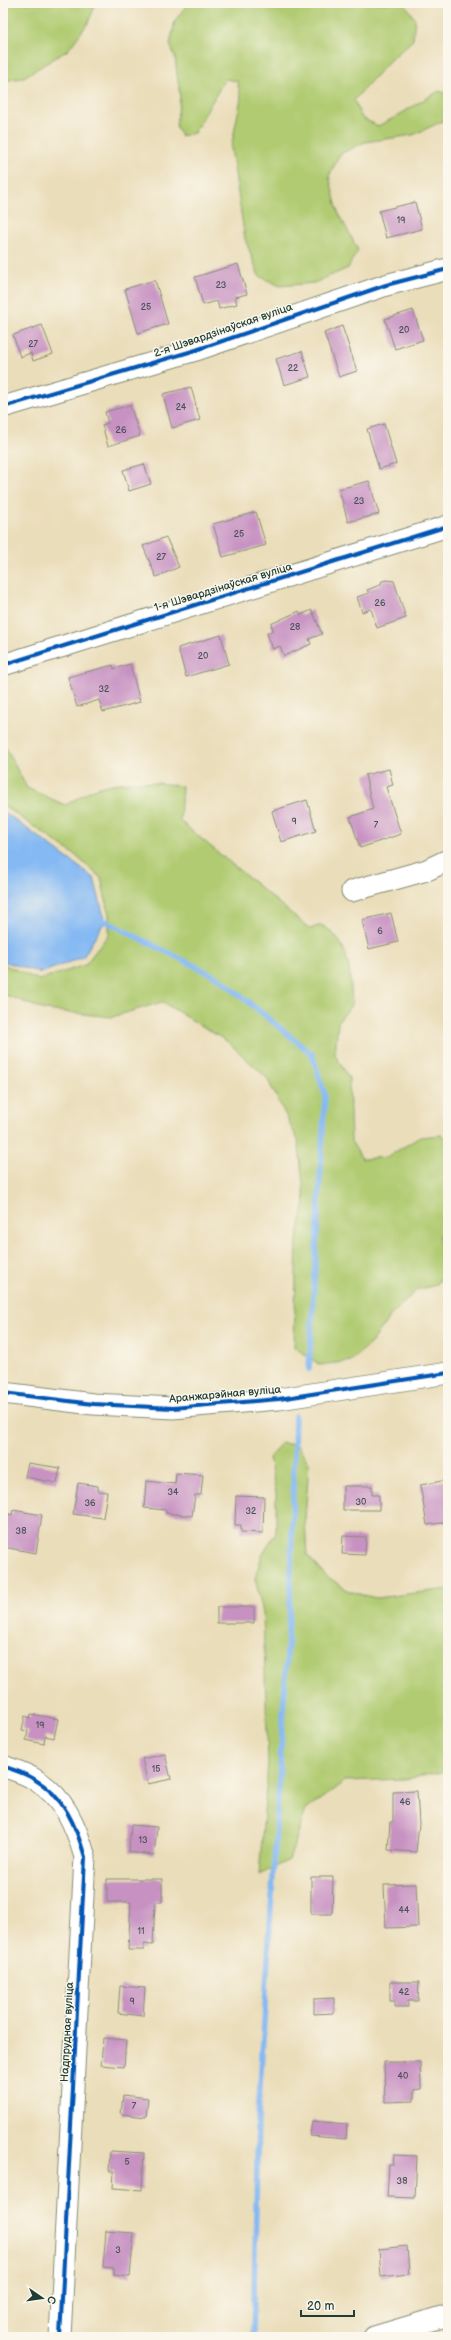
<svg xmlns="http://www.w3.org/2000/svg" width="451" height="2340" viewBox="0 0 451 2340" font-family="'Balsamiq Sans',sans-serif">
<rect width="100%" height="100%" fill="#fbf7ec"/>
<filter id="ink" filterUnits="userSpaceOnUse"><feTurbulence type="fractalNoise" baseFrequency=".025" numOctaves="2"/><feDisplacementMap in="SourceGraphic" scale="8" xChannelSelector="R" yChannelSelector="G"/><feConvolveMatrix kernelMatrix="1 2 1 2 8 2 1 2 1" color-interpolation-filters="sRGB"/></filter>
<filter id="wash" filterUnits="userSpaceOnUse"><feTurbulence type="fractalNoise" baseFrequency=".012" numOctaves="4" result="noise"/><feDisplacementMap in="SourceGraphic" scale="16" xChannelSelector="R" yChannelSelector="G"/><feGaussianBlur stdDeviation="0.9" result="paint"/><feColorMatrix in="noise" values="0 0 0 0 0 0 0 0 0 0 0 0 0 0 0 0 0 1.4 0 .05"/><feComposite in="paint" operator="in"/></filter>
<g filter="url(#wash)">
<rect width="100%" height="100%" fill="#eaddb9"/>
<path fill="#b0cb71" stroke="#688452" d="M3,3H96L88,23L68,50L22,78L3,81Z
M188,3H404L415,19L413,40L389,61L354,100L362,118L378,126C400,116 418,102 439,91L448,94L447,119L413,135L365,142L340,154L329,176L338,212L358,250L348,268L314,283L280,286L259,276L245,239L231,148L241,98L237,81L225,79L194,133L181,136L176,125L180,97L175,57L170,44L175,21Z
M3,743L27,788L65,805C74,801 83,794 92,790C120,778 153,782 182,786L180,821L310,929L321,925C351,940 350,974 352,1004L338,1022L335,1055L349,1078L351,1141L362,1159L387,1157L420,1137L442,1135L448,1142V1211L439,1237L442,1277L436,1285L417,1290L390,1316L372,1342L351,1361L320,1365L294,1347L297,1240L305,1201L298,1140L267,1078L228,1042L162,1002L112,1017L45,1010L3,994V964L39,980L85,965L109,934V914L101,878L75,855L3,805Z
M281,1443L297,1445L309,1463L305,1520L307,1555L325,1575L349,1591L376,1598L448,1589V1762L442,1772L405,1779L345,1781L306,1810L289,1860L259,1875L268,1764L263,1613L255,1578L262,1555L276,1532V1493L269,1458Z"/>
<path fill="#85b9f3" stroke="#527b94" d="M3,811L94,878L105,921L83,957L41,973L3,961Z"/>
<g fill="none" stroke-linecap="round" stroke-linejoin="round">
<path stroke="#85b9f3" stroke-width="5.5" d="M105,921L219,978L312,1054L325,1095L309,1369
M253,2337L258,2119L290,1604L295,1416"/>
</g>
<g id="blocks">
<path fill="#c792c2" d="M415,202L422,229L386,238L379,211Z
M238,264L247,294L235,297L237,304L219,309L217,301L203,305L195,277Z
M155,280L168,324L138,333L125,289Z
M413,310L423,340L395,349L385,319Z
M42,325L53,354L33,361L31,353L20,357L13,335Z
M342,326L357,371L339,377L324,333Z
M302,351L310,377L284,385L276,359Z
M191,387L200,420L172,428L163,394Z
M130,405L140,436L108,446L102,425L108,423L105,412Z
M384,424L396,464L379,469L367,429Z
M144,464L151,484L129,491L123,470Z
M369,481L379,514L348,522L339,489Z
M256,512L266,545L223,557L213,524Z
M166,537L179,567L156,577L143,546Z
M387,580L394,581L406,618L377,628L371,609L362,612L357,597L369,593L367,590L380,585L382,581Z
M312,610L322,634L309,639L311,644L284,656L280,646L273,649L267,633L273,630L271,624L299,611L301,615Z
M221,635L229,664L186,677L178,648Z
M130,664L140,702L103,712L99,700L77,707L68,677L113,665L114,669Z
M389,769L393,785L386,787L401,834L360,848L350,817L373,809L365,775Z
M307,800L316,831L281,842L272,811Z
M391,913L398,942L369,949L362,920Z
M28,1463L60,1468L57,1483L25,1477Z
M176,1473L203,1475L201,1495H195L192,1516L166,1513V1510L144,1508L146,1481L175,1484Z
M448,1480V1522L427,1525L420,1485Z
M78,1483L98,1486V1491L107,1492L103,1518L73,1514Z
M343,1486H372V1495H379V1510H343Z
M236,1496L264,1497L263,1533L241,1532V1525H235Z
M13,1510L42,1515L36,1553L3,1547V1513L12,1515Z
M343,1536L366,1537L365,1555L342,1554Z
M217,1607H254V1623H217Z
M31,1714L58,1719L54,1738L45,1736L44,1744L26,1740L28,1731L22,1730L25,1716L30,1718Z
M165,1754L171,1779L148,1784L142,1759Z
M417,1791L419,1824L416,1852L388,1850L390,1822H393V1792Z
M131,1825L157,1827L154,1855L129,1852Z
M311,1877H333L332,1914H311Z
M107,1879H162V1902H155L153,1945L144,1944V1950H128L131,1902H107Z
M416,1884L418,1927L386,1928L384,1885Z
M390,1982H419L418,2001H408V2007H395V2001H390Z
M120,1986L145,1988L143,2016L118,2013Z
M334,1998V2013L314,2014V1999Z
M103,2038L126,2040L124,2067L101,2065Z
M384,2062H420L421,2089L414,2090V2101L385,2102Z
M123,2095L148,2098L146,2117L121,2114Z
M312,2121L347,2124L346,2139L310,2136Z
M110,2151L144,2153L142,2190L113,2188L114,2171H109Z
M394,2155L417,2156L415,2198L387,2197L389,2165H393Z
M106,2231L134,2233L130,2276L114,2274V2268L103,2267Z
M407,2246L409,2274L381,2277L379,2249Z"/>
</g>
</g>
<g filter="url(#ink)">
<use href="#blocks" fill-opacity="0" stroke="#848d76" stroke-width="1"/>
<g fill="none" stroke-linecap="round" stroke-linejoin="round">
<defs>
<path id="minor" d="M3,407L196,350L386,285L448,269
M3,665L448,526
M352,891L427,870L448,860
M3,1393L93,1404L173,1408L279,1399L448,1373
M3,1766C13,1770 25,1773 34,1779C64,1796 76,1826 85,1857L60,2337
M374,2337L448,2315"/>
</defs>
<use href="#minor" stroke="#848d76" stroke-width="23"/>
<use href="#minor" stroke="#fff" stroke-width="21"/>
<defs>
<path id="cycleway" d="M3,407L196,350L386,285L448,269
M3,665L448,526
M3,1393L93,1404L173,1408L279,1399L448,1373
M3,1766C13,1770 25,1773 34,1779C64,1796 76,1826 85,1857L60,2337"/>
</defs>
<use href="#cycleway" stroke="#fbf7ec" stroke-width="6"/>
<use href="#cycleway" stroke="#0057b8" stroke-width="4"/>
</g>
</g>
<g text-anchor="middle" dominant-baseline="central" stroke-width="3" stroke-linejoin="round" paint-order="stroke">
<g font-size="9" fill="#495258">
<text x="401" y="220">19</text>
<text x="221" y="285">23</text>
<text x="146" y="307">25</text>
<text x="404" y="330">20</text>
<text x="33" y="344">27</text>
<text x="293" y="368">22</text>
<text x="181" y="407">24</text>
<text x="121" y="430">26</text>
<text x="359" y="501">23</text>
<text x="239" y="534">25</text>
<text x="161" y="557">27</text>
<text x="380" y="603">26</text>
<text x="295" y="627">28</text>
<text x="203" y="656">20</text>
<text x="104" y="689">32</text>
<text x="294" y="821">9</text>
<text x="376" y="825">7</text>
<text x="380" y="931">6</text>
<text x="173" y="1492">34</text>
<text x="361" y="1502">30</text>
<text x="90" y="1503">36</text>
<text x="251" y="1511">32</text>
<text x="21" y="1531">38</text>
<text x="40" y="1725">19</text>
<text x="156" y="1769">15</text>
<text x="405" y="1802">46</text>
<text x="143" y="1840">13</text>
<text x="404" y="1910">44</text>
<text x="141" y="1931">11</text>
<text x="404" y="1992">42</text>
<text x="132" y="2001">9</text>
<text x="403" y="2076">40</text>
<text x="134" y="2106">7</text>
<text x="127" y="2162">5</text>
<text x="402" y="2181">38</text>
<text x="118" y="2250">3</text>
</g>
<g font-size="11" fill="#1f3d34" stroke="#fbf7ec">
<text transform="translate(223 330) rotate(-19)">2-я Шэвардзінаўская вуліца</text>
<text transform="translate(223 587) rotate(-17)">1-я Шэвардзінаўская вуліца</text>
<text transform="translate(225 1394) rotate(-5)">Аранжарэйная вуліца</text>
<text transform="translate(67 2032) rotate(-87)">Надпрудная вуліца</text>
</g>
</g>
<rect width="451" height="2340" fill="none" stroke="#fbf7ec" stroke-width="16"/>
<g transform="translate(42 2298) rotate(103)" stroke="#fbf7ec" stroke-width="3" paint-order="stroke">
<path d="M0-3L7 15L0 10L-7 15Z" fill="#1f3d34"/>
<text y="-6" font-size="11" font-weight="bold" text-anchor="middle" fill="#1f3d34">С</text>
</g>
<path d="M301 2310v6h53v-6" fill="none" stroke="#1f3d34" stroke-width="2"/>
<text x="307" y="2310" font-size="12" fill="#1f3d34" stroke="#fbf7ec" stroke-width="3" paint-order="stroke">20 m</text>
</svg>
